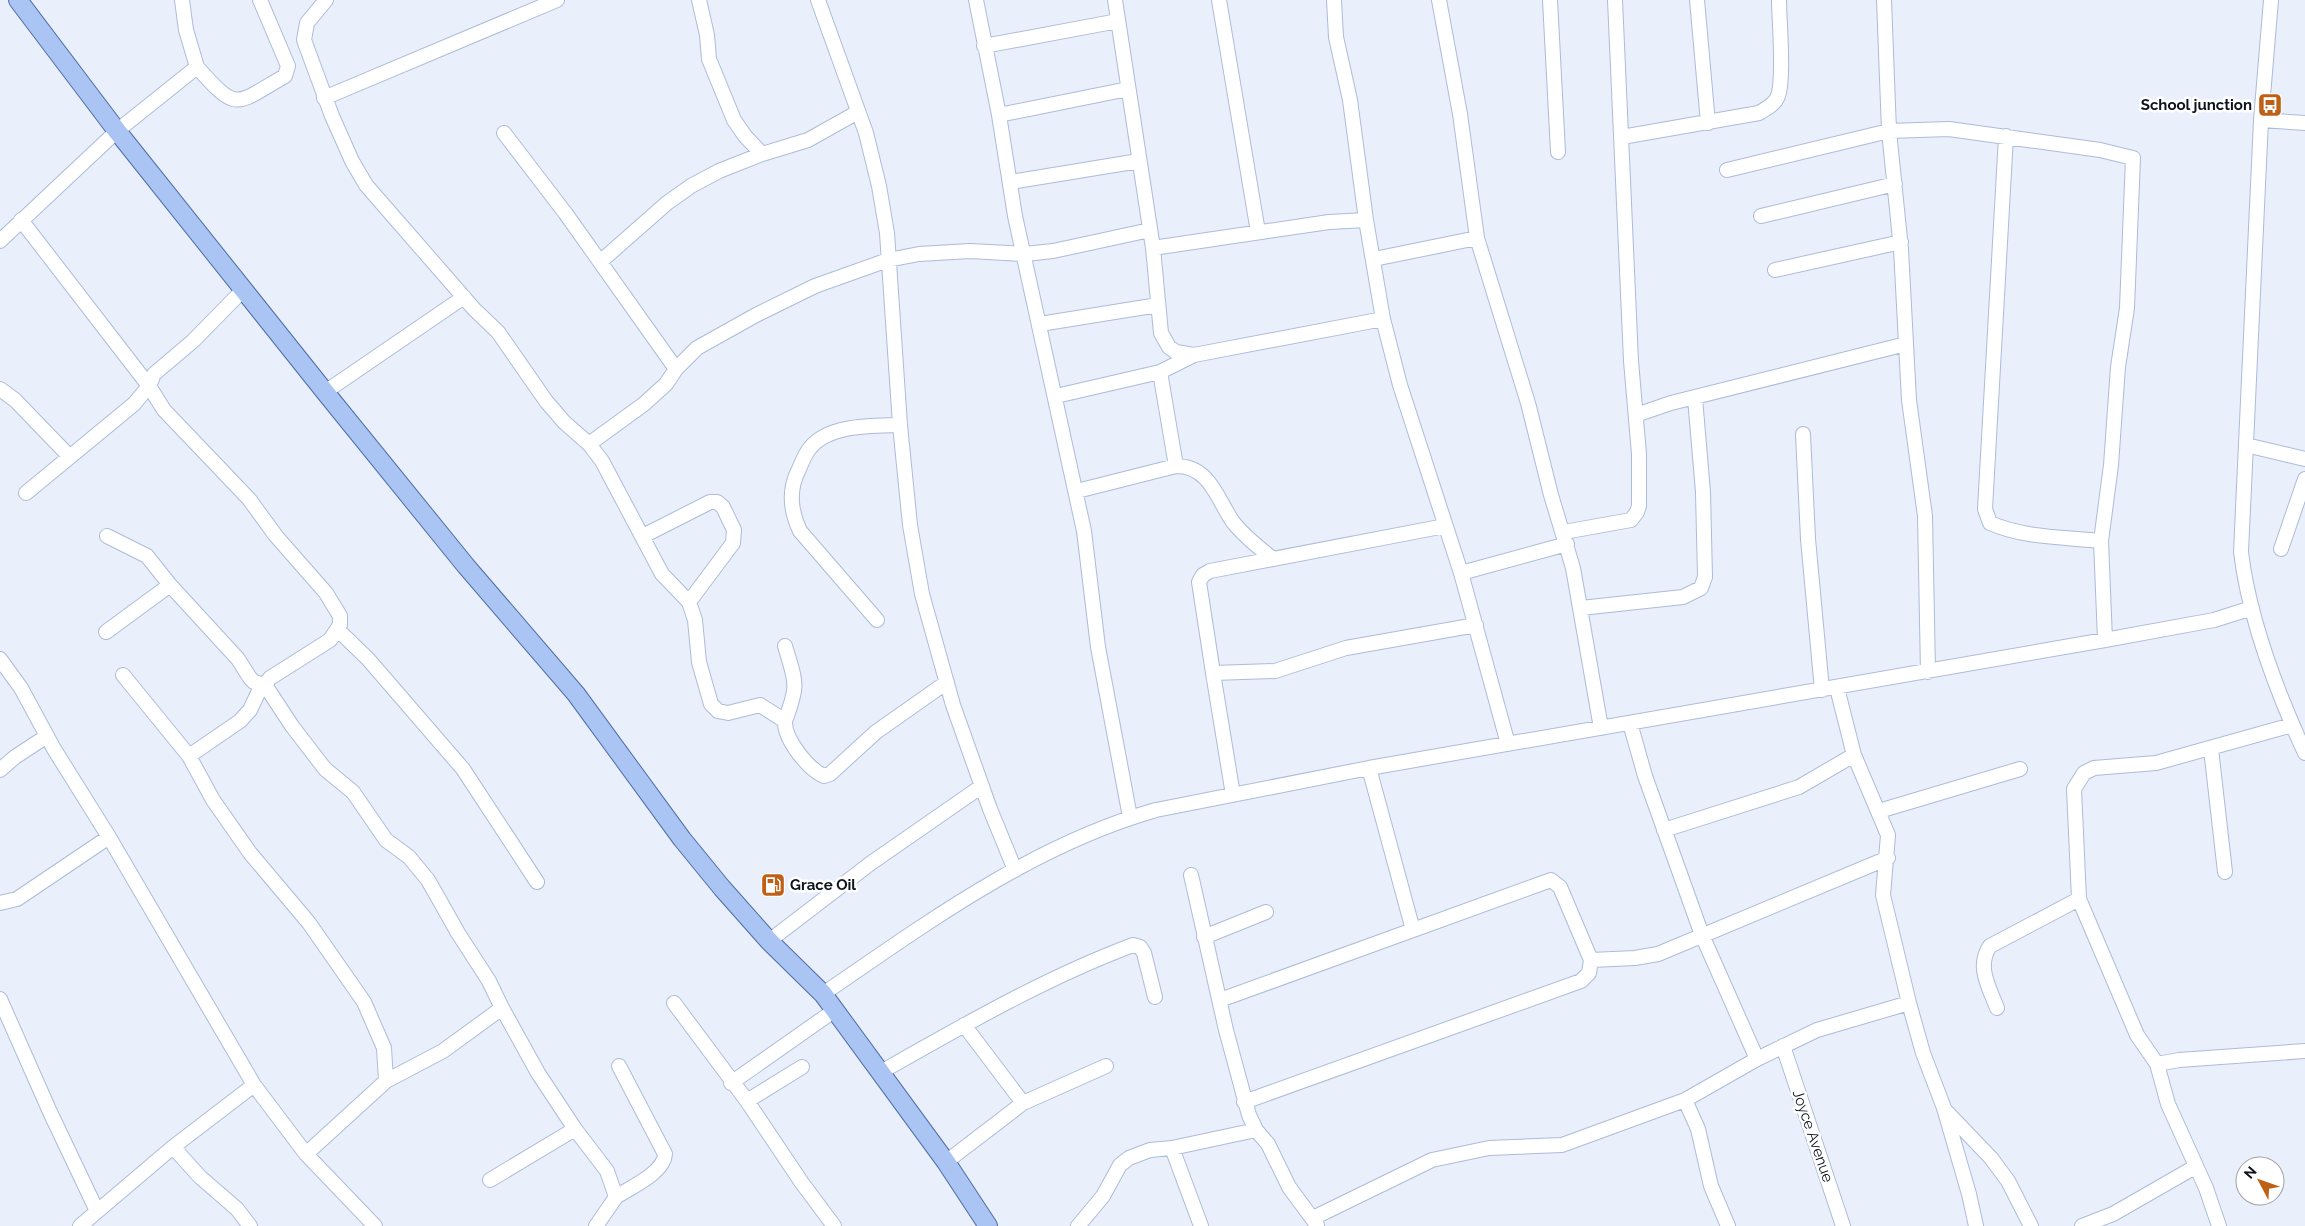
<svg xmlns="http://www.w3.org/2000/svg" width="2305" height="1226" viewBox="0 0 2305 1226" font-family="Raleway,sans-serif">
<rect width="100%" height="100%" fill="#e9effb"/>
<g fill="none" stroke-linecap="round" stroke-linejoin="round">
<defs>
<path id="minor" d="M326,0L307,23L304,40L332,116L352,161L366,185L474,309L498,332L546,401L564,422L589,444L602,461L662,574L689,602L695,620L699,662L711,704L718,711L728,713L760,705L785,721C784,739 808,769 824,776L830,774L876,732L947,682
M699,0L707,35L709,59L734,120L745,136L762,154
M818,0L866,133L879,186L887,233L900,425L910,525L922,594L953,705L990,809L1015,870
M976,0L999,115L1015,216L1084,531L1098,647L1130,817
M1115,0L1153,248L1161,333L1169,347L1176,352L1194,355L1383,319
M1219,0L1258,232
M1334,0L1336,37L1350,100L1366,220L1383,319L1400,385L1461,573L1508,744
M1439,0L1460,114L1477,238L1528,403L1551,495L1573,568L1601,728
M1550,0L1558,152
M1697,0L1708,123
M1884,0L1889,131L1901,249L1909,400L1925,516L1928,672
M2271,0L2261,120L2241,552C2249,619 2277,692 2305,753
M984,46L1118,21
M197,67C238,113 234,105 285,76L288,66L260,0
M324,98L557,0
M999,115L1128,89
M2261,120L2305,123
M504,133L566,214L676,369
M2006,136L1985,509L1990,523C2024,538 2064,537 2101,541
M1622,137L1759,113C1765,109 1774,105 1777,98C1785,84 1779,19 1779,0
M1727,170L1889,131L1949,129L2100,150L2133,158L2127,308L2118,367L2111,465L2101,541L2105,640
M1011,182L1139,161
M1761,216L1895,184
M21,220L149,386L164,410L249,499L276,536L326,593L340,616V625L330,640L270,678L258,693L250,710L240,721L189,756
M0,241L117,131L197,67L186,30L182,0
M1153,248L1329,222L1366,220
M1374,259L1477,238
M600,262L667,203L691,186L719,171L762,154L808,140L858,112
M1775,270L1901,242
M1040,324L1158,305
M1160,372L1176,466
M0,389L15,400L70,457
M325,392L464,297
M1056,396L1160,372L1194,355
M1636,415L1671,403L1906,344
M1803,434L1808,539L1822,690
M589,444L644,404L666,384L676,369L697,348L756,315L815,286L888,260L919,254L970,251L1025,254L1053,251L1150,230
M2246,445L2305,459
M1077,491L1176,466C1210,466 1217,499 1233,522C1244,536 1259,548 1273,559
M26,493L134,404L149,386L154,374L193,341L243,290
M1564,532L1631,520L1637,512L1639,506V454L1631,361L1615,0
M107,536L147,556L170,585L238,659L250,678L254,682L265,685L292,726L325,769L353,792L386,840L409,857L428,880L458,933L489,981L502,1008
M643,536L710,502H717L723,507L734,530L733,543L689,602
M2281,549L2305,479
M1461,573L1567,544
M1581,608L1683,597L1701,588L1705,577L1703,492L1695,398
M877,620L800,531C790,510 788,490 799,469C802,462 805,454 810,448C829,424 873,426 900,425
M338,630L368,659L463,769L537,882
M106,632L170,585
M0,659L21,688L54,749L109,837L254,1085L306,1154L375,1226
M1213,673L1199,582L1203,575L1210,571L1445,526
M123,675L189,756L213,800L250,853L309,923L364,1002L384,1048L386,1081
M1837,688L1854,755L1888,835L1883,895L1909,1003L1923,1053L1944,1108L1969,1194L1976,1226
M785,721C799,684 796,683 785,646
M1630,723L1645,776L1702,935L1757,1059
M2211,749L2225,872
M1369,768L1413,930
M0,770L15,757L47,736
M1233,795L1213,673L1275,671L1346,648L1476,625
M1879,811L2020,769
M1664,830L1799,787L1854,755
M1191,875L1226,1030L1249,1115L1256,1130L1268,1144L1289,1187L1317,1225
M0,903L17,899L109,837
M1204,937L1266,912
M769,941L871,863L982,786
M1591,960L1635,958L1658,954L1888,858
M823,994C928,922 1033,845 1156,810L1369,768L2105,640L2214,620L2252,608
M0,999L50,1112L97,1211
M1220,1000L1551,880L1560,887L1591,960L1589,973L1581,981L1244,1102
M674,1003L747,1101L802,1183L834,1226
M1997,1008C1989,987 1976,966 1990,946L2079,899
M964,1025L1023,1103
M1783,1046L1843,1226
M2157,1064L2179,1060L2305,1051
M881,1072C962,1026 1045,978 1133,945L1140,947L1144,953L1155,997
M731,1083L835,1010
M1685,1100L1698,1129L1711,1186L1728,1226
M747,1101L802,1067
M1944,1109L1991,1158L2008,1181L2031,1226
M173,1147L200,1177L237,1209L250,1226
M1172,1148L1201,1226
M306,1154L386,1081L443,1051L502,1008L538,1073L575,1129L607,1171L616,1197L596,1226
M946,1162L1023,1103L1106,1066
M490,1180L575,1129
M616,1197C631,1187 664,1173 665,1154L619,1066
M1313,1218L1432,1160L1489,1148L1562,1145L1685,1100L1757,1059L1817,1030L1909,1003
M80,1226L173,1147L254,1085
M1078,1226L1103,1196L1120,1165L1129,1158L1150,1150L1172,1148L1256,1130
M2082,1226L2113,1214L2195,1167
M2219,1226L2206,1188L2168,1104L2157,1064L2137,1035L2079,899L2074,789L2084,773L2094,768L2156,763L2292,725"/>
<path id="major" d="M18,0L117,131L325,392L466,566L576,694L682,839L722,888L769,941L823,994L946,1162L988,1226"/>
</defs>
<use href="#minor" stroke="#acbcd8" stroke-width="16"/>
<use href="#major" stroke="#4e6da4" stroke-width="20"/>
<use href="#minor" stroke="#fff" stroke-width="14"/>
<use href="#major" stroke="#aac4f4" stroke-width="18"/>
</g>
<defs>
<symbol id="bus-square" viewBox="-11 -11 22 22"><rect x="-9" y="-9" width="18" height="18" rx="4" fill="#bf6017" stroke="#fff"/><path d="M-5-6H5V4H4V6H2V4H-2V6H-4V4H-5ZM-3.5-4V0h7V-4ZM-3.5 1.2v1.5H-2V1.2ZM2 1.2v1.5H3.5V1.2Z" fill="#fff"/></symbol>
<symbol id="fuel-square" viewBox="-11 -11 22 22"><rect x="-9" y="-9" width="18" height="18" rx="4" fill="#bf6017" stroke="#fff"/><path d="M-5.5-6h7V0h2V4h1.3V-2.5L3-4.5l.8-.8L6-3V5H2.5V1h-1V6h-7ZM-4.2-4.7v3.2H.2V-4.7Z" fill="#fff"/></symbol>
</defs>
<g fill-rule="evenodd">
<use href="#bus-square" x="2256" y="91" width="28" height="28"/>
<use href="#fuel-square" x="759" y="871" width="28" height="28"/>
</g>
<g text-anchor="middle" dominant-baseline="central" stroke-width="5" stroke-linejoin="round" paint-order="stroke">
<g font-size="15" font-weight="bold" fill="#0e131d" stroke="#fff" text-anchor="end">
<text x="2252" y="105">School junction</text>
<text x="790" y="885" text-anchor="start">Grace Oil</text>
</g>
<g font-size="15" fill="#0e131d" stroke="#fff">
<text transform="translate(1813 1136) rotate(71)">Joyce Avenue</text>
</g>
</g>
<g transform="translate(2260 1181) rotate(311)"><circle r="24" fill="#ffffff" stroke="#9fa1a5"/>
<path d="M0-4L9 19L0 12L-9 19Z" fill="#bf6017"/>
<text y="-8" font-size="14" font-weight="bold" text-anchor="middle" fill="#0e131d">N</text>
</g>
</svg>
